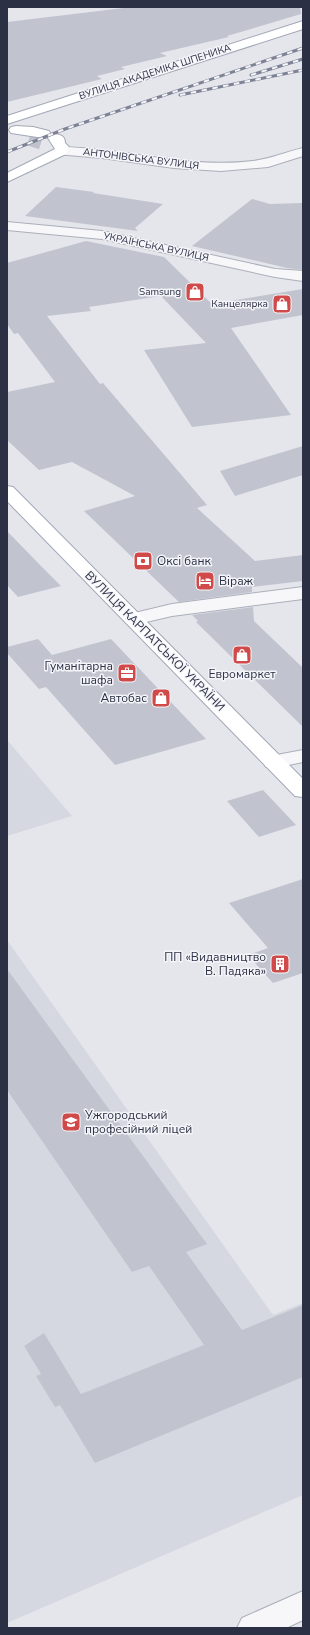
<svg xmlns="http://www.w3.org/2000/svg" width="310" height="1635" viewBox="0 0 310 1635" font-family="'Nunito Sans',sans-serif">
<rect width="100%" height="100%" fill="#e4e6ec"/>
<path fill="#d6d8e1" d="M7,741H8L72,816L7,836Z
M7,940L273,1315L303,1303V1495L7,1623Z"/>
<path fill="#c1c4cf" d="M132,7H300L301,14L227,36L229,37L160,53L167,56L121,67L125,69L97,76L102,79L7,102V22Z
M56,187L94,192L93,193L163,204L135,228L138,231L25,216Z
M252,199L270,204L303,203V270L287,268L192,246Z
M86,241L164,257L212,304L303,289V315L231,328L291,415L192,427L144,350L206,343L161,296L89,307L91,311L47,316L100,384L103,383L207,505L197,508L255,561L303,555V581L252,587V592L179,602L84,511L135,496L72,462L39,470L7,440V392L55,382L18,333L14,334L7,324V263Z
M303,446V475L235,496L220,471Z
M7,531L40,565L61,586L18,597L7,585Z
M253,607L254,621L303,668V727L196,622L198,621L192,615Z
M38,639L52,655L111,639L206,739L115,765L46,687L39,689L7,653V647Z
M263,790L296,825L259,837L227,801Z
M303,879V973L273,983L248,955L268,948L229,903Z
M7,969L207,1244L186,1252L242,1330L303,1305V1377L95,1463L60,1405L55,1407L36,1376L41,1374L24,1346L44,1333L81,1394L204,1345L149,1266L132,1272L7,1090Z"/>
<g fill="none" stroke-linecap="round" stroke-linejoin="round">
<path stroke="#bfc2ca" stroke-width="13" stroke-dasharray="13 6" stroke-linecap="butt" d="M29,139L41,143"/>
<defs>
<path id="minor" d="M61,147C125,148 188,169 253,161C270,159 286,152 303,148V156L268,167L221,171L174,168L102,158L56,154L54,151L56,148Z
M7,222L102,231L275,269L303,271V281L275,277L102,239L7,230Z
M303,587V599L172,616L133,625L126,623L123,619L126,615L172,604Z
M303,750V762L274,768L266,767L263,762L266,757Z
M303,1591V1620L286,1628H237L242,1618Z"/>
<path id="major" d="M303,21V29L7,124V116Z
M16,126L33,127L49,131L51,134L49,137L44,138L11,133L9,130L11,127Z
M55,134C61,135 65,136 65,143L69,147L66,154L7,182V173L55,149L48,138L50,135Z
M7,486L13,487L303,779V797L295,796L7,501Z"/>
</defs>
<use href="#minor" stroke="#acafba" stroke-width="2"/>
<use href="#major" stroke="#a3a8b7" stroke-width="2"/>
<use href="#minor" fill="#f7f7fa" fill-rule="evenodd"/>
<use href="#major" fill="#fff" fill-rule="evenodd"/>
<defs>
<path id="rail" d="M251,75L303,59
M180,95L303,70
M7,152L65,129L303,48"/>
</defs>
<use href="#rail" stroke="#7d8295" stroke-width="3"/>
<use href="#rail" stroke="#f4f5f9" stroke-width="2" stroke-dasharray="5.5" stroke-linecap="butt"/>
</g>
<defs>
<symbol id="shop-square" viewBox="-11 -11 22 22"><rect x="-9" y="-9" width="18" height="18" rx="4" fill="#d04a49" stroke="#f4f5f9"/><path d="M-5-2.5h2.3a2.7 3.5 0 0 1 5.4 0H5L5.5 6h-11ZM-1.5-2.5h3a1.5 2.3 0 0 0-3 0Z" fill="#fff"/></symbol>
<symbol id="bank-square" viewBox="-11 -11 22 22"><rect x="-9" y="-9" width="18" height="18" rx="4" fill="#d04a49" stroke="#f4f5f9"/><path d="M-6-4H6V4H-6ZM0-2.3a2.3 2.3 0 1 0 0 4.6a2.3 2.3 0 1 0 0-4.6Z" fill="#fff"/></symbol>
<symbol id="hotel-square" viewBox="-11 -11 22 22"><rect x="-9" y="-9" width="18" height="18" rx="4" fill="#d04a49" stroke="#f4f5f9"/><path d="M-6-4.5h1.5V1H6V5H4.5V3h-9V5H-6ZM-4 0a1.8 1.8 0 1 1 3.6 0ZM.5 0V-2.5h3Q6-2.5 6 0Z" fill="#fff"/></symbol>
<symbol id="office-square" viewBox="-11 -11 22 22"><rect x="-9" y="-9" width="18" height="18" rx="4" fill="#d04a49" stroke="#f4f5f9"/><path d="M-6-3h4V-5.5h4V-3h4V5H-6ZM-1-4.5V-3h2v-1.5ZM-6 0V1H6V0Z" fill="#fff"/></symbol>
<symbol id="building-square" viewBox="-11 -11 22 22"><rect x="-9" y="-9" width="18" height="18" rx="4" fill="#d04a49" stroke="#f4f5f9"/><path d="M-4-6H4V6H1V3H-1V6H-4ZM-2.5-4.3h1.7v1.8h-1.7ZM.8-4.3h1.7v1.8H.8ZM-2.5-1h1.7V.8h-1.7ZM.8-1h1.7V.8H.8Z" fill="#fff"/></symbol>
<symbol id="university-square" viewBox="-11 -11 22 22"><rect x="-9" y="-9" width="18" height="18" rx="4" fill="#d04a49" stroke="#f4f5f9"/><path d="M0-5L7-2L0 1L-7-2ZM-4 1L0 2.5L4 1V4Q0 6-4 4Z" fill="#fff"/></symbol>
</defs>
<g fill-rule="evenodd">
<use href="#shop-square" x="184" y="281" width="22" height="22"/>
<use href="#shop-square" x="271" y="293" width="22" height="22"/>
<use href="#bank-square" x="132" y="550" width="22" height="22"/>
<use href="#hotel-square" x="194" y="570" width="22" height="22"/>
<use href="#shop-square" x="231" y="644" width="22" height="22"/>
<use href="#office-square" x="116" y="662" width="22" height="22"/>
<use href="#shop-square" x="150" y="687" width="22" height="22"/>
<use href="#building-square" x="269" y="953" width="22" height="22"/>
<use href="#university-square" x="60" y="1111" width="22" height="22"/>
</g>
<g text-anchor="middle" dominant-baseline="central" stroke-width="3" stroke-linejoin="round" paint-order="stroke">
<g font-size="10" fill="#2b3044" stroke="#f4f5f9">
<text transform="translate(155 72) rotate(-18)">ВУЛИЦЯ АКАДЕМІКА ШПЕНИКА</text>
<text transform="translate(141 159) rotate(7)">АНТОНІВСЬКА ВУЛИЦЯ</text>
<text transform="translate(156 247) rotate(12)">УКРАЇНСЬКА ВУЛИЦЯ</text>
</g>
<g font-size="10" fill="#2b3044" stroke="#f4f5f9" text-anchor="end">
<text x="181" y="292">Samsung</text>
<text x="268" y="304">Канцелярка</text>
</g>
<g font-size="12" fill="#2b3044" stroke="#f4f5f9" text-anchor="start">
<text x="157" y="561">Оксі банк</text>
<text x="219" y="581">Віраж</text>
<text x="113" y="666" text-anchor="end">Гуманітарна<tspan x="113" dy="14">шафа</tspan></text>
<text x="242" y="674" text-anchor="middle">Евромаркет</text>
<text x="147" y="698" text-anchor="end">Автобас</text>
<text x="266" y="957" text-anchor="end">ПП «Видавництво<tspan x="266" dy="14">В. Падяка»</tspan></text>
<text x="85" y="1115">Ужгородський<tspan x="85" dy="14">професійний ліцей</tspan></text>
</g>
<g font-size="12" fill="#2b3044" stroke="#f4f5f9">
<text transform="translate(155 641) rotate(45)">ВУЛИЦЯ КАРПАТСЬКОЇ УКРАЇНИ</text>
</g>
</g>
<rect width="310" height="1635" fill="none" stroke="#2b3044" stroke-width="16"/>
</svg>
